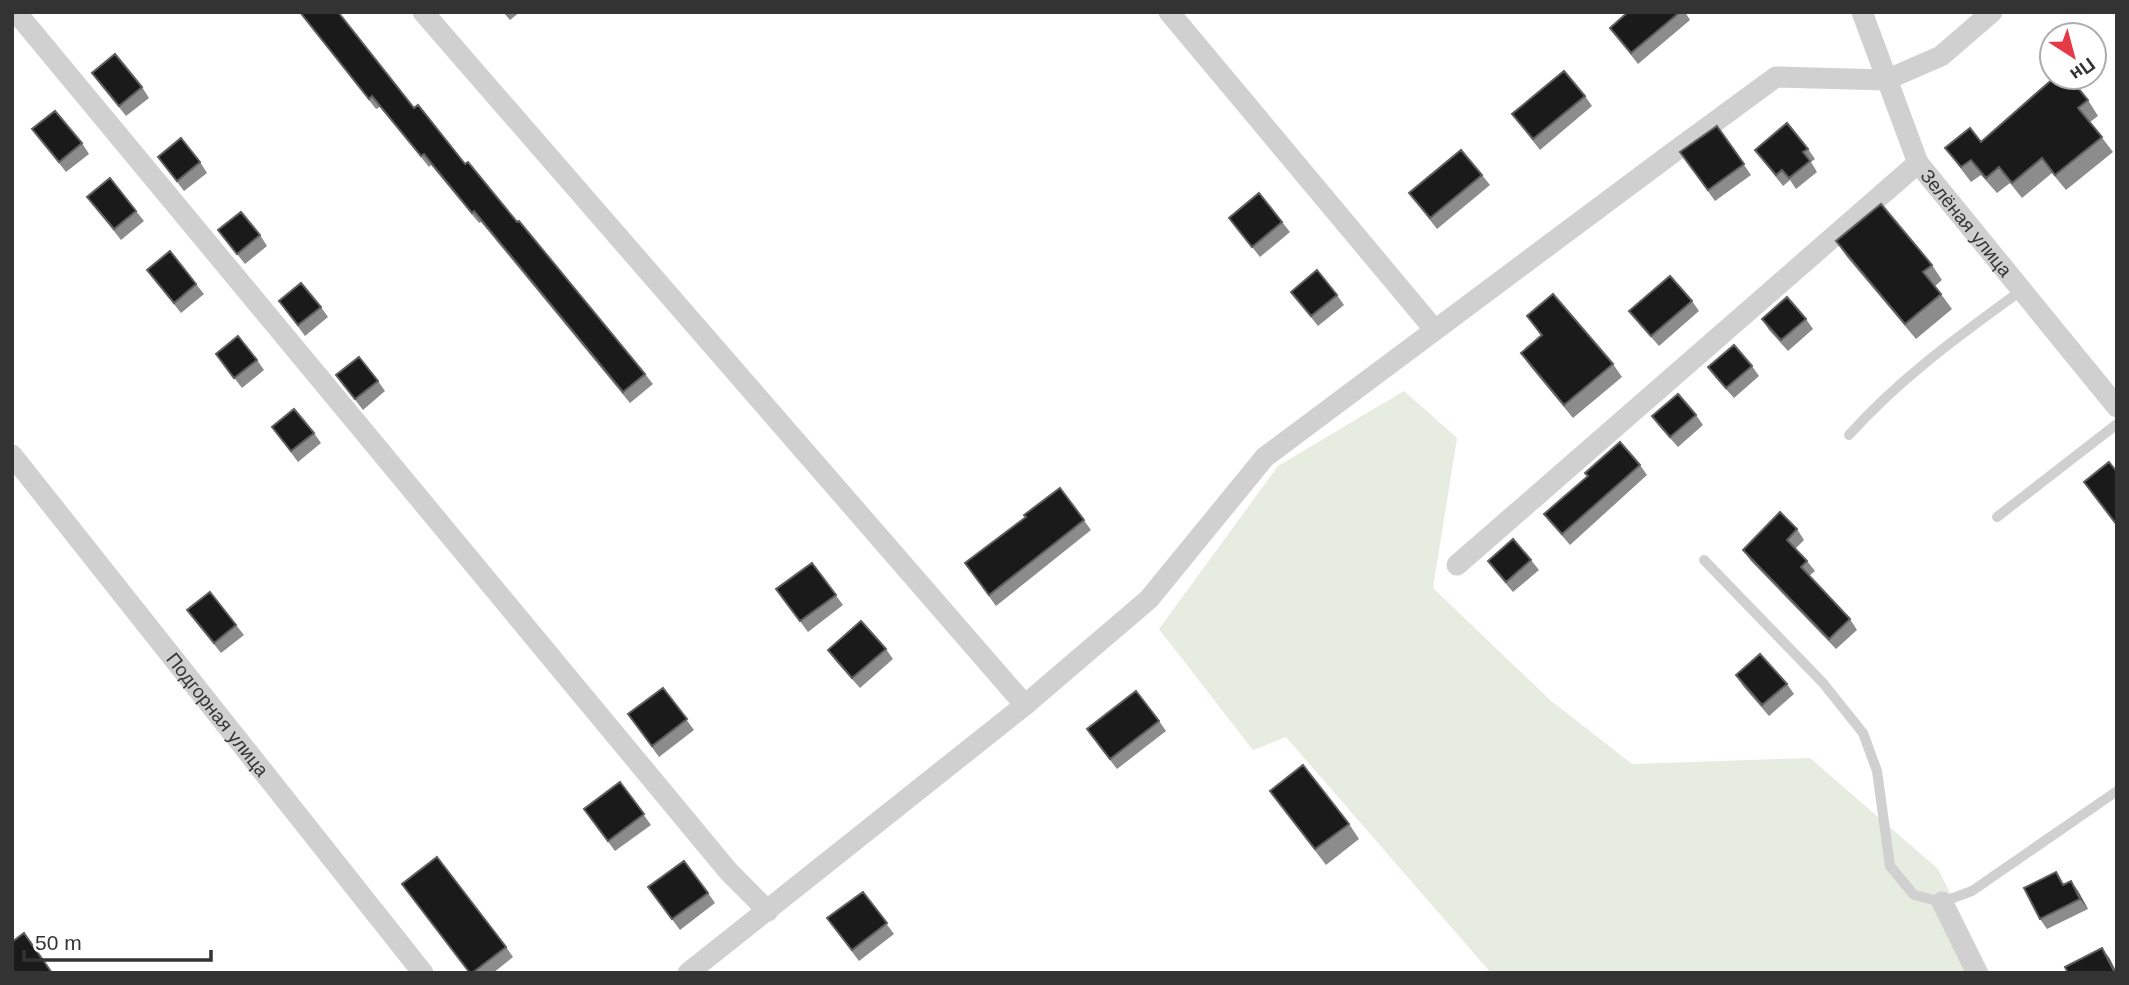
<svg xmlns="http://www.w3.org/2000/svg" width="2129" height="985" viewBox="0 0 2129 985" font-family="Arial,sans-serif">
<rect width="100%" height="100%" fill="#fff"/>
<path fill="#e6ecdf" d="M1404,391L1457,438L1433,588L1550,700L1632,764L1810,758L1938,869L1990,973H1491L1286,737L1253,750L1159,629L1278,466Z"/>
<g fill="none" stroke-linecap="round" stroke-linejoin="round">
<path stroke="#d0d0d0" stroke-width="10" d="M1849,435C1900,378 1960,335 2022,290
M1997,517L2117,424
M1704,560L1823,683L1863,733L1877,771L1890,866L1914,895L1942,902L1972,891L2117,791"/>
<g stroke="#d0d0d0" stroke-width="21">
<path d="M16,12L729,872L768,911"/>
<path d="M423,12L1025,705"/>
<path d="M1169,12L1434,329"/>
<path id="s1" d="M1862,12L1918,163L2117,407"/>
<path id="s2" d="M12,455L423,973"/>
<path d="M1457,565L1918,163"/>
<path d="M1942,902L1977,973"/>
<path d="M688,973L1025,705L1149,599L1265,457L1671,154L1776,77L1886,80L1941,56L1992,12"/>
</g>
</g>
<path fill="#8c8c8c" d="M299,12H338L414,108L517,222L645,374L653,384L630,403L481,222L479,223L431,165L429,167L380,107L376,109Z
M503,12H520L510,20Z
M1628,12H1685L1690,20L1638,64L1610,28Z
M92,73L142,87L149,98L126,116Z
M1585,96L1592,106L1540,150L1512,114Z
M2088,100L2098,116L2090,122L2113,152L2066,190L2052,173L2022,198L2010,183L1997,193L1981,175L1971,182L1945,148L1981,142Z
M1717,126L1751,175L1715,201L1680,152Z
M32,129L82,143L89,154L66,172Z
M1808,149L1815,159L1811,162L1817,172L1796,189L1790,180L1783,186L1755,150Z
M158,157L200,162L207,173L184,191Z
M1482,175L1490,185L1437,229L1409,193Z
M87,197L136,211L144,221L121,240Z
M1229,218L1282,222L1290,232L1260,257Z
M218,230L260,235L267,246L245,264Z
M1836,241L1932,265L1942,280L1935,286L1952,309L1916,339L1847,257Z
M147,270L196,284L204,294L181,313Z
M1291,292L1337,295L1344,305L1318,326Z
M279,301L321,307L328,317L305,336Z
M1692,301L1699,311L1659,346L1637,321L1629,311Z
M1527,316L1613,364L1622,377L1573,418L1530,366L1521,353L1541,336Z
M1762,319H1806L1813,329L1788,351L1769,330Z
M216,354L257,360L264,370L242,388Z
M1752,366L1759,376L1734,398L1716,378L1708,367Z
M336,375L378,381L385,391L363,410Z
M1696,415L1703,425L1678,447L1659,426L1652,416Z
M272,427L314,433L321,443L298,462Z
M1640,465L1647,475L1570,545L1552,524L1544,514Z
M1060,488L1091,530L996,606L965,563L1026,517Z
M1797,529L1804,540L1795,549L1807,561L1815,571L1809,576L1850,619L1857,630L1836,649L1750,560L1743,550Z
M1531,560L1539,570L1513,592L1495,571L1488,561Z
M812,563L843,605L808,632L776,589Z
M187,610L236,625L244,635L221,653Z
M886,649L893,659L860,688L835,660L828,650Z
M1736,675L1787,684L1794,694L1769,716L1743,686Z
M663,688L694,730L659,757L628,714Z
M1159,721L1166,731L1117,769L1094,739Z
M620,782L651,825L615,851L584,809Z
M1270,791L1349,824L1359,839L1326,865Z
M2071,881L2078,891L2088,909L2047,929L2040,919L2064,884Z
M648,887L708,893L715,903L680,930Z
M863,892L894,934L859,961L827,918Z
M506,947L513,957L493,973H469Z"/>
<path fill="#5f5f5f" d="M2071,881L2078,891L2088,909L2080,899Z
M2102,948L2110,959L2117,973H2115Z"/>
<path fill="#1a1a1a" stroke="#5f5f5f" stroke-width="2" d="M300,12H338L414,108L418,105L465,164L468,162L517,222L519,221L645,374L623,392L474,211L472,213L424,154L421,156L372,96L369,99Z
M1628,12H1680L1631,53L1610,28Z
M115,54L142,87L119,106L92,73Z
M1564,71L1585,96L1533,139L1512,114Z
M2055,77H2069L2088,100L2078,108L2102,137L2055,175L2042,158L2012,183L1999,167L1986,178L1971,160L1961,167L1945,148L1970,128L1981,142Z
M55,111L82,143L59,162L32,129Z
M1787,123L1808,149L1803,152L1810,161L1789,178L1782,170L1776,175L1755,150Z
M1717,126L1744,164L1708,190L1680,152Z
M181,138L200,162L177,181L158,157Z
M1461,150L1482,175L1430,218L1409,193Z
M110,178L136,211L114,229L87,197Z
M1259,193L1282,222L1252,247L1229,218Z
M1881,204L1932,265L1923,272L1941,294L1905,324L1836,241Z
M241,212L260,235L237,254L218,230Z
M170,251L196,284L174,303L147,270Z
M1317,270L1337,295L1311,316L1291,292Z
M1670,276L1692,301L1651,336L1629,311Z
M301,283L321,307L298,325L279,301Z
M1553,294L1613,364L1564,405L1521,353L1542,335L1527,316Z
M1787,297L1806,319L1781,340L1762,319Z
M238,336L257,360L234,378L216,354Z
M1734,345L1752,366L1726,388L1708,367Z
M359,357L378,381L355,399L336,375Z
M1678,394L1696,415L1670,437L1652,416Z
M294,409L314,433L291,451L272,427Z
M1620,442L1640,465L1562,534L1544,514L1588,476L1585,473Z
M2109,462L2117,472V525L2084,482Z
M1060,488L1084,520L989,595L965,563L1026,517L1024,515Z
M1780,512L1797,529L1787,540L1807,561L1801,567L1850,619L1829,639L1743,550Z
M1513,539L1531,560L1506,582L1488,561Z
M812,563L836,595L800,621L776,589Z
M210,592L236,625L214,643L187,610Z
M861,621L886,649L852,678L828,650Z
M1760,654L1787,684L1762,705L1736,675Z
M663,688L687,719L652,746L628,714Z
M1136,691L1159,721L1110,759L1087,729Z
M1303,765L1349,824L1315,849L1270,791Z
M620,782L644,814L608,841L584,809Z
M437,857L506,947L472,973H470L402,884Z
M684,861L708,893L672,919L648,887Z
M2056,872L2063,885L2071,881L2080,899L2040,919L2024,888Z
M863,892L887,923L852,950L827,918Z
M24,933L52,973H15L12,969V942Z
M2102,948L2115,973H2068L2065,967Z"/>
<g text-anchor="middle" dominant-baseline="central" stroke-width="7" stroke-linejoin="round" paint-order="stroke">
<g font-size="19" fill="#333" stroke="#fff">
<text stroke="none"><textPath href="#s1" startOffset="238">Зелёная улица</textPath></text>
<text stroke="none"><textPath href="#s2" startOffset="331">Подгорная улица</textPath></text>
</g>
</g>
<rect width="2129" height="985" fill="none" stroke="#333333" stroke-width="28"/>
<g transform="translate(2073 56) rotate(144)"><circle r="33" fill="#ffffff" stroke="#adadad" stroke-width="2"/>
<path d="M0-5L12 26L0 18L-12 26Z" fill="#e63946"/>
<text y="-10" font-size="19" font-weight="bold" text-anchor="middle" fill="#333333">Пн</text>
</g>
<path d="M24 950v10h187v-10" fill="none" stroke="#333333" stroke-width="3.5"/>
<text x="35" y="950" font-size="21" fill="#333333" stroke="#ffffff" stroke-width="5" paint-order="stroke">50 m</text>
</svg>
